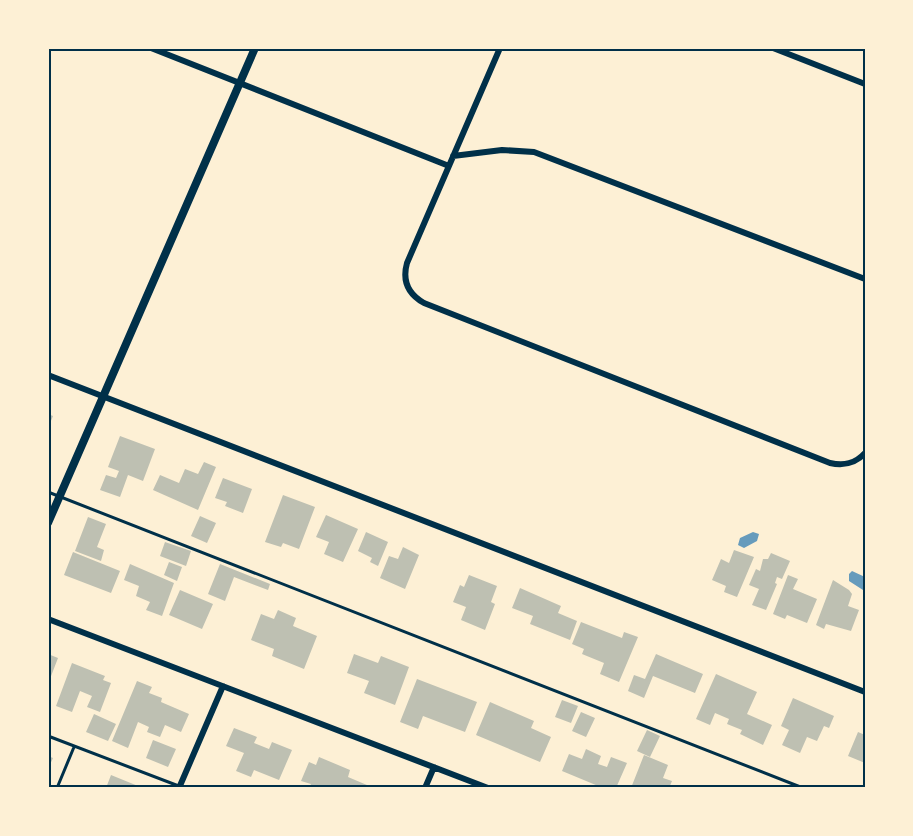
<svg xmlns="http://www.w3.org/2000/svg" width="913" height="836" viewBox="0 0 913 836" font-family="'Alegreya Sans',sans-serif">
<rect width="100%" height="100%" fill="#fdf0d5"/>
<path fill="#669bbc" d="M753,532L759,534L757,541L744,548L738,545L740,538Z
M852,571L865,577L863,590L849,581V574Z"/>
<path fill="#bec0b2" d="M48,414L53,416L48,428Z
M120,436L155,449L143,481L128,475L120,497L100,490L106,475L116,478L119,471L108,467Z
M204,462L216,467L198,510L153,490L160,475L179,483L185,469L198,474Z
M223,478L252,489L243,513L225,506L227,502L215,498Z
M283,495L315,507L299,549L283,543L281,547L265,542Z
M326,515L358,529L343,562L324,554L329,542L316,537Z
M200,516L216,523L207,543L191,536Z
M88,517L106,524L97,547L104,550L101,561L75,551Z
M366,532L388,542L378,566L370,562L372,558L358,551Z
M165,542L191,551L186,566L160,556Z
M403,547L419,555L405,589L380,578L389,556L398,559Z
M734,550L754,557L737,597L724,592L726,586L712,580L721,559L729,563Z
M73,552L120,571L111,593L64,575Z
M771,553L790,561L782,579L777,577L775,583L777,584L766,610L752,605L759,589L749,585L756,569L760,571L763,559H768Z
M169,562L182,567L177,581L164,575Z
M130,564L174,583L162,616L146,610L150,602L136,596L139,586L124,580Z
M220,564L270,584L268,590L234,577L225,601L208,594Z
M469,575L497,586L491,602L495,604L485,630L461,620L466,607L453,602L460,585L464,587Z
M788,575L798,579L793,589L817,599L807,623L787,615L785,619L773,614Z
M833,580L849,590L852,594L848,606L859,610L851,631L826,624L824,629L816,625Z
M520,588L561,606L558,613L577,621L570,640L530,624L533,616L512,608Z
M180,590L213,604L202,629L169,615Z
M278,610L296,618L293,626L317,636L304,669L272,656L274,649L251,640L261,614L274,619Z
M581,622L622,638L624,632L638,637L619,682L600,674L604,663L582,654L584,649L572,644Z
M48,654L58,658L48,684Z
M354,654L378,663L381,656L409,667L395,705L364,693L369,681L347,673Z
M656,654L703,674L695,693L653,676L644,698L628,691L634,675L645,679Z
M72,663L105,676L103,680L111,683L100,712L87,707L92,696L80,691L72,712L56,706Z
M716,674L757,692L747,714L772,725L763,745L740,734L742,730L727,724L729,719L715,713L710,725L696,719Z
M417,679L477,702L465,732L423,716L418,729L400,722Z
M137,681L152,687L149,693L162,698L161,702L189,714L181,732L165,725L160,737L147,732L149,727L138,722L128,748L112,741Z
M793,698L834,716L829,728L824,726L817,741L807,737L800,753L782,745L789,730L781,726Z
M562,700L578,706L571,723L555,717Z
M490,702L534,721L531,728L551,737L540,762L476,735Z
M581,712L595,718L586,737L572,731Z
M94,714L116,724L108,741L86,732Z
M234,728L257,737L254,743L269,749L272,742L292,750L279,780L254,770L251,777L236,771L244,753L226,746Z
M647,730L660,736L650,757L637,751Z
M858,732L865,735V763L848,756Z
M153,740L176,749L168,767L146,758Z
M586,749L601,756L598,764L607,767L611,757L627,763L616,788H603L562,771L569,754L582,759Z
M644,755L668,765L663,778L672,781L669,788H631Z
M48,756L53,758L48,769Z
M319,757L350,770L348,777L374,788H309L311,784L301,781L309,762L316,765Z
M111,775L138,786L137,788H106Z"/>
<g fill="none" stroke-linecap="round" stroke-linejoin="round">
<path stroke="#003049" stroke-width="3" d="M48,492L803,788
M48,736L184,788
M57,788L74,747"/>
<path stroke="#003049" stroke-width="6" d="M151,48L449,166
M500,48L407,263C402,281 408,294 424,303L830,463C844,466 855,464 865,453
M773,48L865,84
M453,156L502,150L534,152L865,279
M48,375L865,692
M48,619L488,788
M179,788L223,686
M425,788L434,767"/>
<path stroke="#003049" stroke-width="8" d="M48,523L255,48"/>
</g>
<rect width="913" height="836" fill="none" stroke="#fdf0d5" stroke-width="99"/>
<rect x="50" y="50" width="814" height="736" fill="none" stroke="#003049" stroke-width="2"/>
</svg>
